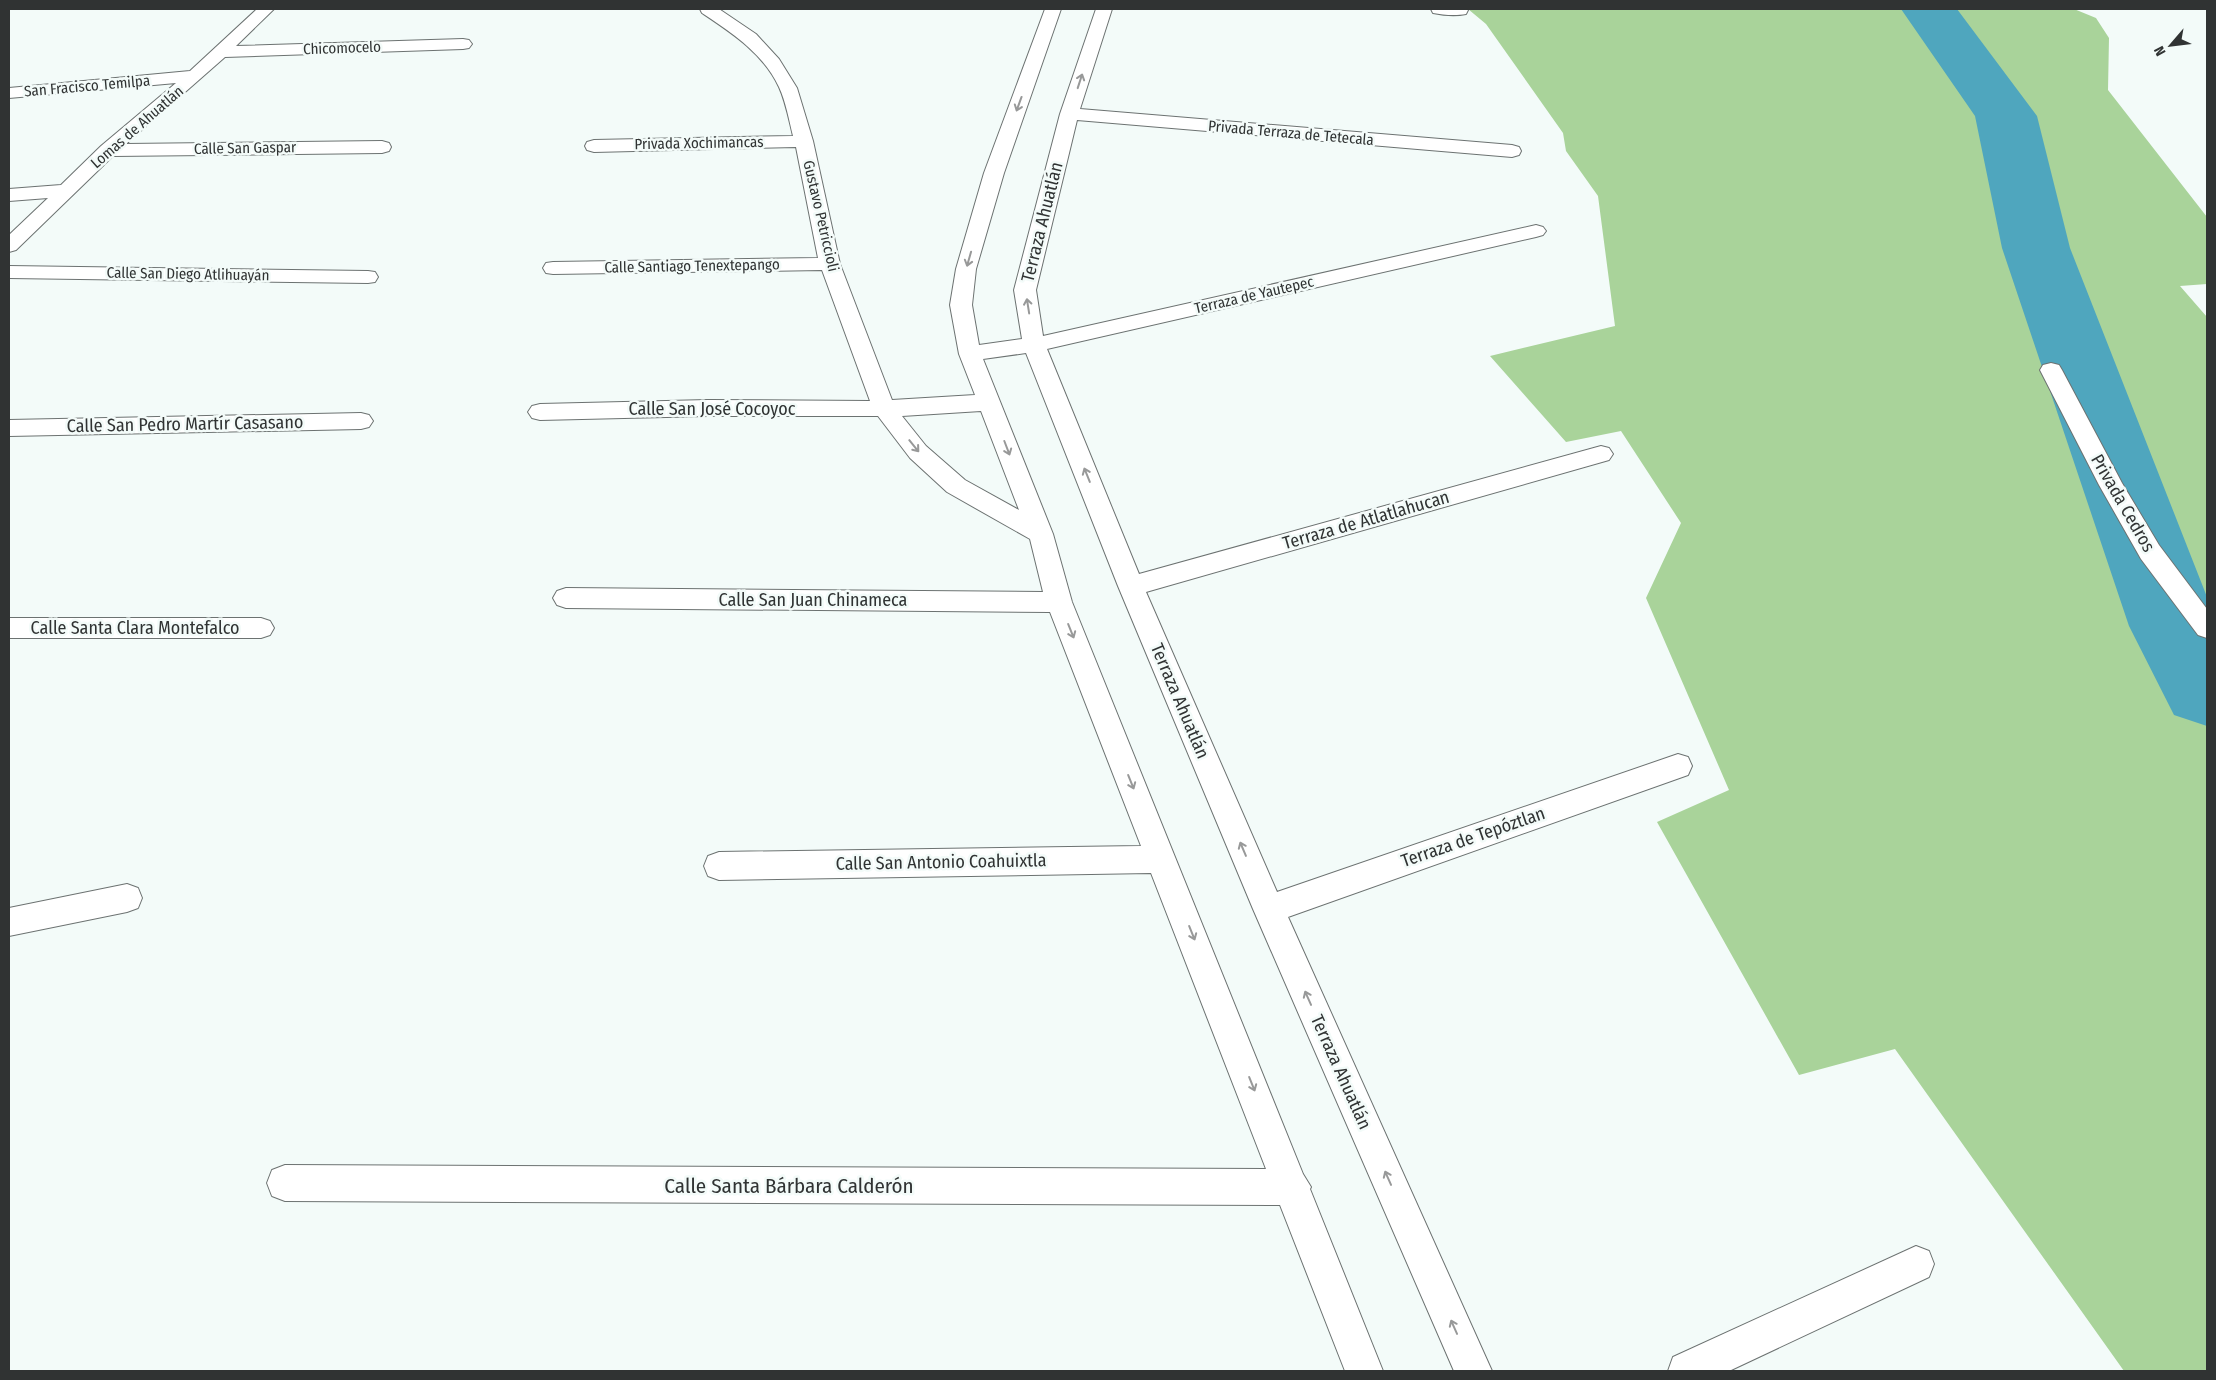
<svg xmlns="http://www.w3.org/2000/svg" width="2216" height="1380" viewBox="0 0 2216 1380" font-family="'Fira Sans Condensed',sans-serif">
<rect width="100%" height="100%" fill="#f3fbf9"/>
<path fill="#a9d39a" d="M1468,9H2074L2096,18L2109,38L2108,90L2207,217V284L2180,286L2207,317V1371H2124L1895,1049L1799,1075L1657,822L1729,790L1646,598L1681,523L1621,431L1566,442L1490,356L1615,326L1598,196L1566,151L1563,133L1486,24Z"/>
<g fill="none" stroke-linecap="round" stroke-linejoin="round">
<path fill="#4fa6be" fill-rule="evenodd" d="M1901,9H1957L2037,116L2070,248L2207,597V726L2174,715L2129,626L2002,248L1975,116Z"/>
<defs>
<path id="minor" d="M257,9H274L236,46L463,39L469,40L472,44L469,48L463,49L225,57L126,144L382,141L389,143L391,147L389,151L382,153L113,156L16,250L9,252V235L48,198L9,201V189L61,185L101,146L176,83L9,98V88L190,71Z
M700,9H719L756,34L779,59L797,88L813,141L840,264L892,400L975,395L959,354L950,305L956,269L984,173L1045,9H1061L1004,173L976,269L972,305L979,345L1022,339L1014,290L1060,114L1096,9H1112L1080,109L1512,145L1519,147L1521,151L1519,155L1512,157L1077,120L1036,290L1043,336L1536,225L1543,227L1546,231L1543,235L1536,237L1047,349L1139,574L1601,446L1609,448L1613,454L1609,460L1146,592L1277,892L1678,754L1688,757L1692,766L1688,775L1288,917L1492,1371H1454L1253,909L1118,586L1026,353L983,359L1053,534L1072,602L1303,1174L1311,1187L1310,1189L1383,1371H1345L1280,1205L285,1201L272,1196L267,1183L272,1170L285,1165L1266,1169L1151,873L719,880L708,876L704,866L708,856L719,852L1141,846L1050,612L566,608L557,605L553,598L557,591L566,588L1043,592L1030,539L947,492L910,458L878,416H708L540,420L532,418L528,412L532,406L540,404L708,400L870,401L822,270L553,274L546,273L543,268L546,263L553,262L818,258L796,147L594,152L587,150L585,146L587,142L594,140L793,136C789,120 786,102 779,87C763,53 732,33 702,13ZM981,411L1019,510L965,480L926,446L902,416Z
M1431,9H1467L1468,10L1466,14C1456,16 1443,15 1433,13Z
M9,266L368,271L375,272L378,277L375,282L368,283L9,278Z
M2051,363L2059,365L2062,370L2122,483L2159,545L2207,609V638L2198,635L2141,559L2099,485L2040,370L2043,365Z
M361,413L369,415L373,421L369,427L361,429L9,436V420Z
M9,618H261L270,621L274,628L270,635L261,638H9Z
M127,884L138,888L142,898L138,908L127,912L9,936V908Z
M1916,1246L1929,1251L1934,1264L1929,1277L1729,1371H1668L1673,1357Z"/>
</defs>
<use href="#minor" stroke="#6c7271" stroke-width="2"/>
<use href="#minor" fill="#fff" fill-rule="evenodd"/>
</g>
<defs><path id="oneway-shaft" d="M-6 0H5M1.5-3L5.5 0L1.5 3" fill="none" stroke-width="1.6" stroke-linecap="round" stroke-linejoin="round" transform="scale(1.25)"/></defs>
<g stroke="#989999">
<use href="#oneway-shaft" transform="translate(1080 81) rotate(-72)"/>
<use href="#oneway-shaft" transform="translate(1019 104) rotate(110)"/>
<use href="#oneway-shaft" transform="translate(969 259) rotate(106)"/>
<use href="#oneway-shaft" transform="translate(1028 306) rotate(-99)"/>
<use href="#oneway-shaft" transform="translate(914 446) rotate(51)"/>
<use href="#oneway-shaft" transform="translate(1007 448) rotate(69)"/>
<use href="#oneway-shaft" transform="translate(1087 475) rotate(-112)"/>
<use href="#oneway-shaft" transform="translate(1071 631) rotate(68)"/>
<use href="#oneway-shaft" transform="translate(1131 782) rotate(68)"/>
<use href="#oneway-shaft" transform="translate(1243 849) rotate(-113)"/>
<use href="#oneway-shaft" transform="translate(1192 933) rotate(68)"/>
<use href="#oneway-shaft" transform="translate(1308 998) rotate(-114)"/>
<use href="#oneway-shaft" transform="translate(1252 1084) rotate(68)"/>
<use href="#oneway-shaft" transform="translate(1388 1178) rotate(-114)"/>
<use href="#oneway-shaft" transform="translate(1454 1327) rotate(-114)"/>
</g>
<g text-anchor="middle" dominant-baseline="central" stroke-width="5" stroke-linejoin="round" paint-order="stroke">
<g font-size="15" fill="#303333" stroke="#f3fbf9">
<text transform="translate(342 48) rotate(-2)">Chicomocelo</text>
<text transform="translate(87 86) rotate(-5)">San Fracisco Temilpa</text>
<text transform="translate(137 127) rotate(-41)">Lomas de Ahuatlán</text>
<text transform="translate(1291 133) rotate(5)">Privada Terraza de Tetecala</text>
<text transform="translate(699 143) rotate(-1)">Privada Xochimancas</text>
<text transform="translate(245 148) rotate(-1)">Calle San Gaspar</text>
<text transform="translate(821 216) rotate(77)">Gustavo Petriccioli</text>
<text transform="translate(692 266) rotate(-1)">Calle Santiago Tenextepango</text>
<text transform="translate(188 274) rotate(1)">Calle San Diego Atlihuayán</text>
<text transform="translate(1254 295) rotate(-13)">Terraza de Yautepec</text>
</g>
<g font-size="18" fill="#303333" stroke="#f3fbf9">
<text transform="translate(1042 222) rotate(-76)">Terraza Ahuatlán</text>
<text x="712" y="409">Calle San José Cocoyoc</text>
<text transform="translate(185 424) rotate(-1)">Calle San Pedro Martír Casasano</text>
<text transform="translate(2123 503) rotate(60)">Privada Cedros</text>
<text transform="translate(1366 520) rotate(-16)">Terraza de Atlatlahucan</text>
<text x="813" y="600">Calle San Juan Chinameca</text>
<text x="135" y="628">Calle Santa Clara Montefalco</text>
<text transform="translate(1180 701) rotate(67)">Terraza Ahuatlán</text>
<text transform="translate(1473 837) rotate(-19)">Terraza de Tepóztlan</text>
<text transform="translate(941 862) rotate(-1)">Calle San Antonio Coahuixtla</text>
<text transform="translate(1341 1072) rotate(66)">Terraza Ahuatlán</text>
</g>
<g font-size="21" fill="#303333" stroke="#f3fbf9">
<text x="789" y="1186">Calle Santa Bárbara Calderón</text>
</g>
</g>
<rect width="2216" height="1380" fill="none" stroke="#303333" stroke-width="20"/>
<g transform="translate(2171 45) rotate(242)" stroke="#f3fbf9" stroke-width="4" paint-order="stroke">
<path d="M0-4L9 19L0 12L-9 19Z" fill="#303333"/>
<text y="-8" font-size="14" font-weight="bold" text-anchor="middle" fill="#303333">N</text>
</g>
</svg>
